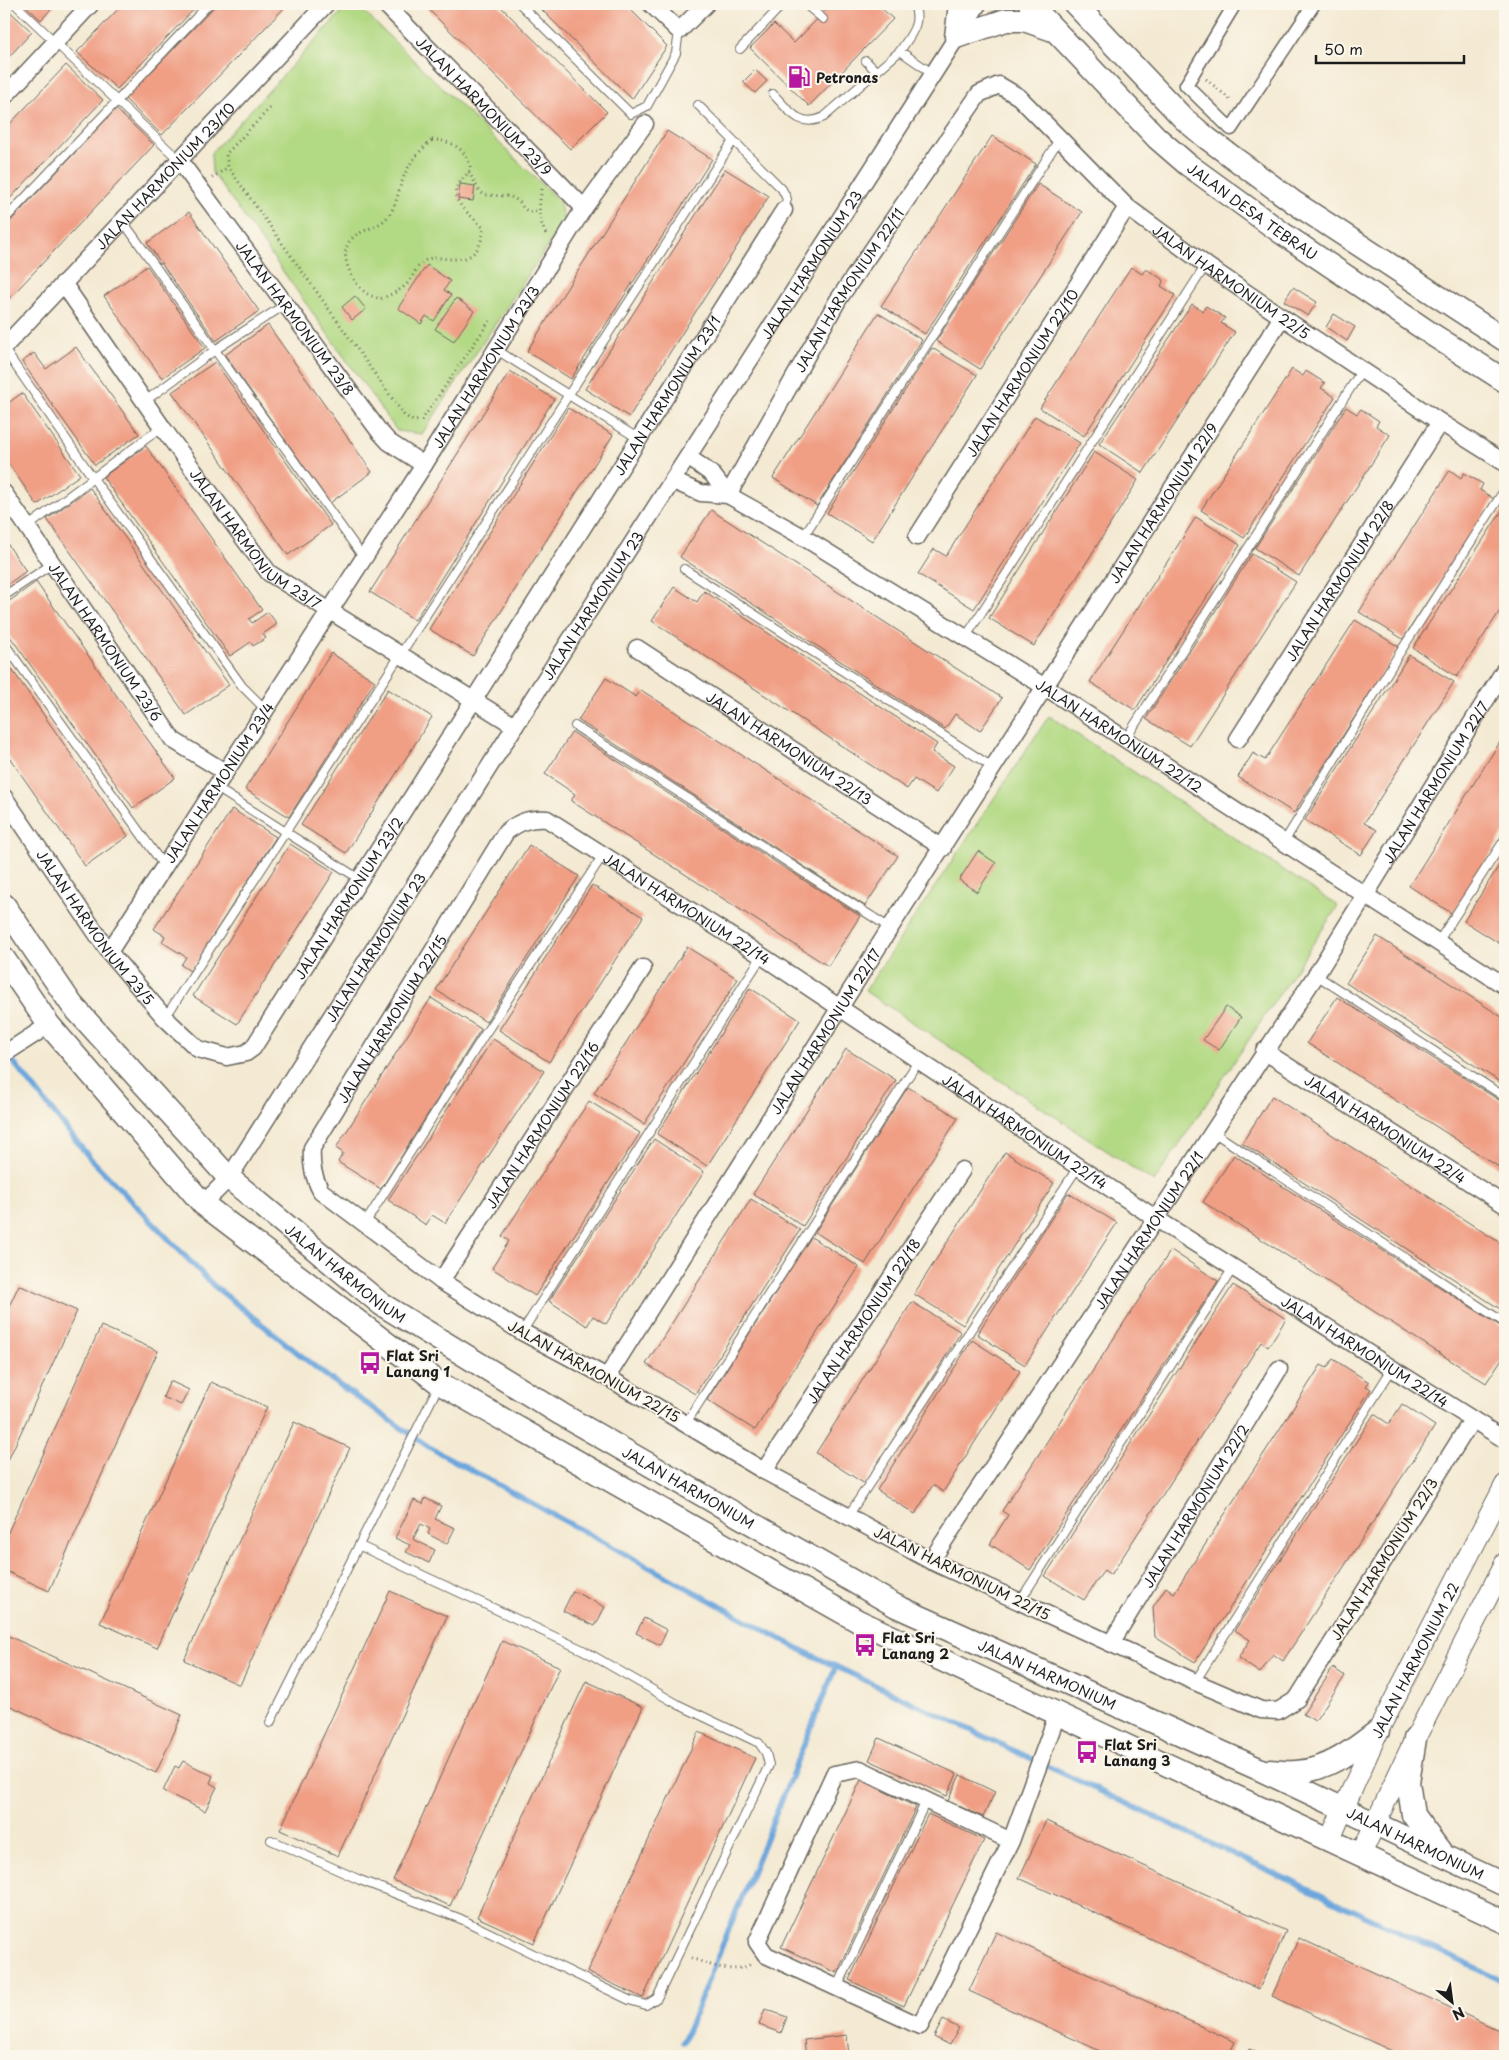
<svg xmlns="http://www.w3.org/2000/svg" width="1509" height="2060" viewBox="0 0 1509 2060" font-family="'Playpen Sans',sans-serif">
<rect width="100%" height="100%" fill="#fbf7ec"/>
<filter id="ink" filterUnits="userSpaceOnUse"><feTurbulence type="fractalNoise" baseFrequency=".02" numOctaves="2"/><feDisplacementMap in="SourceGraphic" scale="10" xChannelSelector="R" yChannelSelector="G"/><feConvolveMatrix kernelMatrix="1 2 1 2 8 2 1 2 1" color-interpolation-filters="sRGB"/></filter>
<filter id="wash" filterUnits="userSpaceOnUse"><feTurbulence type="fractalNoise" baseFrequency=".0096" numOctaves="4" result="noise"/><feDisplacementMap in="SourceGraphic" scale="20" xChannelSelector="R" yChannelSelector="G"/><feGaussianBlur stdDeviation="1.12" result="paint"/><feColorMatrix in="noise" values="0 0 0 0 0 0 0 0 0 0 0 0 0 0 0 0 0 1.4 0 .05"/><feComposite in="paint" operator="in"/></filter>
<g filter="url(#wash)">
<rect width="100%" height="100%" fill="#f4ead3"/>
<path fill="#b2d983" stroke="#677a50" d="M347,6L363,11L559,201L564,221L422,434L397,431L212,172L211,153Z
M1049,716L1338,906L1154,1182L865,991Z"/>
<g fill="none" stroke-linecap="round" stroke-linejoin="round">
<path stroke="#6ca6dc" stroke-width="5.5" d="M7,1054L89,1157L213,1285L329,1378L429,1447L803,1651L1505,1982
M683,2042L836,1666"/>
</g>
<g id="blocks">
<path fill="#f09f85" d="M24,4H56L41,20Z
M123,4H199L117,89L77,52Z
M217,4H288L162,135L125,99Z
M423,4H498L607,112L570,149Z
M536,4H625L667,46L632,99Z
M832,4H877L893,19L809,106L750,48L774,24L794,43Z
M4,6L32,32L4,62Z
M66,65L103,100L4,205V130Z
M755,70L767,81L755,93L743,82Z
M116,109L154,145L4,304V228Z
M667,131L712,159L571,379L527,351Z
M992,136L1036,164L925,334L881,306Z
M725,169L769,196L629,417L585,389Z
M460,184L475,186L473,201L458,199Z
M1038,184L1082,212L980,369L936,341Z
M189,212L259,311L216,341L147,243Z
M427,265L450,281L444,290L451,295L434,321L426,316L421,324L398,308Z
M147,266L205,348L162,378L104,296Z
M1131,267L1142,274L1146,269L1164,280L1161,286L1175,295L1084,436L1040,408Z
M1293,287L1317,302L1308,316L1284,301Z
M355,296L366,309L352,320L342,307Z
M456,298L474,311L454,341L435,329Z
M1192,304L1203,311L1206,306L1225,318L1221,323L1235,332L1143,473L1099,444Z
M878,313L922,340L817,506L773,478Z
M1334,314L1355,327L1347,341L1326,327Z
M268,325L372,472L330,503L225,355Z
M76,347L139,434L95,465L22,362L34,353L46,369Z
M932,348L977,375L872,541L827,513Z
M215,362L331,525L288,555L172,392Z
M1292,369L1303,376L1306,371L1325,383L1321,388L1335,397L1244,538L1201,510Z
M510,371L554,399L415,620L370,592Z
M22,393L80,475L37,505L4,457V406Z
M1346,407L1357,414L1361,409L1379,421L1376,426L1390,435L1299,576L1255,548Z
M568,408L613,435L473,656L429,629Z
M1035,416L1080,443L974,609L918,574L934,549L946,556Z
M146,446L262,610L249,619L252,623L268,612L277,624L263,634L266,638L253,646L251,642L230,656L103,477Z
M1094,452L1138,480L1034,646L989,618Z
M1450,470L1461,478L1464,473L1483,484L1480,490L1494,499L1403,639L1359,612Z
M90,488L229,685L186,715L47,519Z
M1505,506V603L1457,677L1413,648Z
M711,510L1002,698L980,731L955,714L945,729L680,557Z
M1196,517L1240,545L1135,710L1090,682Z
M4,539L26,571L4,587Z
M1252,554L1296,582L1190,746L1146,719Z
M36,582L175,778L133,808L4,628V605Z
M674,587L697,602L704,591L937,744L932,752L954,766L936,793L914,779L907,789L652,621Z
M1355,620L1399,647L1294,813L1238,777L1253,753L1265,760Z
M331,653L375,681L289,817L245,789Z
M1409,655L1454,682L1364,823L1377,830L1361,855L1305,820Z
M4,658L128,836L85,866L4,750Z
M606,678L636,697L641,690L898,856L865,906L578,720Z
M388,689L432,717L346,853L301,825Z
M572,732L860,916L828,966L571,801L575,794L545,774Z
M1505,734V831L1453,914L1409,886Z
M232,809L276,837L190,971L181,965L186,957L162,942L165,936L154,929Z
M290,844L334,872L237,1024L193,996Z
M529,845L579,876L486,1022L436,990Z
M978,851L996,863L977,892L959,880Z
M1505,856V947L1464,921Z
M592,885L643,917L549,1062L499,1030Z
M1377,936L1505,1019V1085L1346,983Z
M687,947L738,979L644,1124L594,1093Z
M750,988L800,1020L707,1166L657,1134Z
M1337,997L1505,1104V1171L1307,1043Z
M431,998L481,1029L381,1189L338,1162L343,1153L336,1148Z
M1226,1007L1241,1017L1219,1050L1203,1040Z
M493,1039L544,1071L445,1223L432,1215L426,1225L388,1200Z
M846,1049L896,1080L803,1226L753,1194Z
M908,1087L958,1118L865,1264L815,1232Z
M1272,1096L1505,1246V1312L1242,1143Z
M589,1101L640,1133L535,1296L492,1268L509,1241L502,1236Z
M654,1139L704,1172L606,1324L593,1316L587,1326L549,1301Z
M1005,1152L1054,1183L963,1325L914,1294Z
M1234,1155L1505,1329V1354L1486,1383L1203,1202Z
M1068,1193L1117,1223L1025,1365L977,1334Z
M751,1199L800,1230L695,1394L646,1364Z
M811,1237L859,1267L755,1430L707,1400Z
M1171,1250L1218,1281L1030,1570L990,1544L1008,1515L1002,1511Z
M19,1285L77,1311L4,1469V1317Z
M1233,1285L1286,1319L1268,1347L1261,1342L1111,1575L1104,1570L1084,1600L1045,1576Z
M912,1302L961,1332L865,1484L816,1453Z
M101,1326L158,1351L49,1591L4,1570V1541Z
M972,1340L1020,1371L943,1492L933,1485L915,1514L877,1490Z
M1333,1359L1369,1382L1366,1386L1371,1389L1195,1662L1155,1637L1153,1607L1166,1587L1174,1593L1321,1365L1327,1368Z
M170,1381L189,1390L181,1405L163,1397Z
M211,1382L267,1407L157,1648L100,1623Z
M1402,1404L1435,1426L1283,1661L1273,1654L1260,1673L1238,1658L1250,1640L1235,1630L1374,1414L1389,1424Z
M294,1422L350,1448L240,1685L184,1660Z
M425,1498L441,1506L435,1519L455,1528L447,1544L428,1534L430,1529L421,1524L413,1539L435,1550L429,1563L406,1552L410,1545L395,1538L414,1500L423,1504Z
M390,1591L447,1616L338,1856L280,1830Z
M573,1591L605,1607L595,1626L563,1611Z
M644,1618L667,1630L660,1645L636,1633Z
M4,1634L182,1715L156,1773L4,1703Z
M502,1641L560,1667L450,1906L393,1880Z
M1333,1668L1345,1676L1315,1721L1303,1714Z
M586,1681L643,1707L534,1943L477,1917Z
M699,1732L755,1758L643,1998L587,1972Z
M879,1738L957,1774L947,1796L869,1760Z
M183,1761L213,1776L210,1783L217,1787L205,1811L163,1791L175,1766L179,1768Z
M960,1775L995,1792L983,1817L948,1801Z
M861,1780L916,1807L837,1973L781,1947Z
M928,1814L984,1840L904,2006L849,1980Z
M1046,1821L1286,1931L1259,1989L1019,1878Z
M996,1932L1235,2042L1228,2056H1111L969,1991Z
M1299,1938L1505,2033V2056H1403L1272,1996Z
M765,2009L787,2017L781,2033L759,2025Z
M943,2020L959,2028L950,2045L934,2037Z
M847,2035L849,2056H806L804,2040Z
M1249,2049L1264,2056H1246Z"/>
</g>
</g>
<g filter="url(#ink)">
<use href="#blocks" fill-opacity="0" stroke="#68645c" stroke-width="1"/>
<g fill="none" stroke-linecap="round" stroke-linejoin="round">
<defs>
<path id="service" d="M15,4L179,160
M520,4L631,114L647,106L676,53L679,31
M805,4L823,19
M913,4C923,22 910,36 900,51L932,73
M740,49L783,4
M866,61L876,71
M773,94C789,110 799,129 824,117L900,51
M698,105L782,189L787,199L784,210
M4,220L209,4
M122,220L363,557
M4,349L93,478L242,686L265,709
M495,349L639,439
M145,401L215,350L286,304
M27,527L162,427
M803,537L1060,138
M684,569L994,768
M4,596L52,564
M965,638L1206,265
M4,643L164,866
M575,726L890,928
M1125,740L1362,370
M215,787L361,880
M1284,842L1399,654L1505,489
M1438,942L1505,839
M1316,975L1505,1097
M165,1018L733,141
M1213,1132L1505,1323
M364,1225L483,1037L603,855
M522,1332L762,956
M686,1423L919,1060
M848,1516L1078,1167
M1020,1601L1233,1268
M1195,1682L1392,1369
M270,1723L439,1385
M271,1840L360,1880L461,1919L629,2000L646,2005L657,1998L769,1765L766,1753L759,1743L679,1705L583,1650L360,1546
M837,1988L926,1801"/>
<path id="pedestrian" d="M1235,4L1186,85L1231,129L1314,4"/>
<g id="minor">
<path id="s1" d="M385,4L584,208"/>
<path d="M651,4L679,31L706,4"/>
<path d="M4,97L91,4"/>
<path id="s2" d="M179,160L379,431L389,442L424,465"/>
<path id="s3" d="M63,283L162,427L269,573L515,726"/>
<path id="s4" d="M4,347L326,4"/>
<path id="s5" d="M688,457L712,474L728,495L803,537L1045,687L1505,986"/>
<path d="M673,481L701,493L728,495"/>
<path id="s6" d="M4,493L173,740L225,772"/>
<path id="s7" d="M728,495L838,300L979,94L999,85L1019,97L1127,207L1206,265L1282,317L1440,422L1505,463"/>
<path id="s8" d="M917,537L1127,207"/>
<path id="s9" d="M637,648L943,848"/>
<path id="s10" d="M1238,739L1440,422"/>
<path id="s11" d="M4,797L109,952L165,1018L198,1049L227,1057L246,1053L253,1048L784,210"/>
<path id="s12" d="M109,952L424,465L584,208L645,124"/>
<path id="s13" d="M1264,1051L1505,1205"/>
<path d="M4,1054L49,1025"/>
<path id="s14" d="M203,1204L229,1178L515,726L978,4"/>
<path id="s15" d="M441,1281L643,968"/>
<path id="s16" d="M607,1377L890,928L1282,317"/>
<path id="s17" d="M1472,1420L1297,1699L1278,1711L1261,1710L1195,1682L931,1561L764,1471L607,1377L522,1332L441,1281L321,1191C313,1176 311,1165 312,1148L506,832C520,821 530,818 547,819L762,956L1155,1218L1505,1440"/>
<path id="s18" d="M764,1471L962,1170"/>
<path id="s19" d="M931,1561L1316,975L1505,669"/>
<path id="s20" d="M1111,1643L1279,1369"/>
<path d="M1011,1841L860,1769L834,1774L757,1942L766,1955L920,2026L1011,1841L1057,1715"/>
</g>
<g id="tertiary">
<path id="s21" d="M1330,1839L1378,1731L1505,1485"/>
<path d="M1361,1854L1415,1739L1505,1563"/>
</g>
<g id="secondary">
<path d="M960,4L956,37L1006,20H1024L1053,30"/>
<path id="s22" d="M1030,4L1157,138L1187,164L1282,233L1433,335L1505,381"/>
<path d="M1075,4L1184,119L1208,139L1295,203L1505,340"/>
<path id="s23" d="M4,905L72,1005L229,1178L381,1304L561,1414L896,1606L1261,1770L1505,1885"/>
<path d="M4,959L49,1025L203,1204L439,1383L858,1621L1505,1922"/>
<path d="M1415,1739L1408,1782L1413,1815L1440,1851"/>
<path d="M1269,1771C1278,1771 1287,1773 1296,1772C1327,1771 1355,1749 1378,1731"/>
</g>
</defs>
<use href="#service" stroke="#68645c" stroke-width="10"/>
<use href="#pedestrian" stroke="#68645c" stroke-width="15"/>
<use href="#minor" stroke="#68645c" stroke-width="19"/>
<use href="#tertiary" stroke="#68645c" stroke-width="22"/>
<use href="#secondary" stroke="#68645c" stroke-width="25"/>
<path stroke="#68645c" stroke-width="3" stroke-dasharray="1 4" stroke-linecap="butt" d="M1206,79L1232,101
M270,108L226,154L228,167L404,415L413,421L422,420L491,319
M432,140C451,140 467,149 471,169C467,175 462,179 458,185C447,201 475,217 484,229C481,245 476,259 456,259C446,260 435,255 426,260C416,265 414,276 407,284C400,291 390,295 380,299C376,297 370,296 366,293C352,283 335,250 354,237C365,228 381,227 389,215C397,204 398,191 403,179C408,164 420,150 432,140Z
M469,172L480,192L485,195L509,196L519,201L524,209L530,212L538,210
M212,178L228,167
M542,189C538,207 538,219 547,236
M691,1958C711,1965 732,1975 751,1964"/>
<use href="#service" stroke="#fff" stroke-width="8"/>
<use href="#pedestrian" stroke="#fff" stroke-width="12"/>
<use href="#minor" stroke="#fff" stroke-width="16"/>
<use href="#tertiary" stroke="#fff" stroke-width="20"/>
<use href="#secondary" stroke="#fff" stroke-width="22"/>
</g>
</g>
<defs>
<symbol id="fuel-bare" viewBox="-9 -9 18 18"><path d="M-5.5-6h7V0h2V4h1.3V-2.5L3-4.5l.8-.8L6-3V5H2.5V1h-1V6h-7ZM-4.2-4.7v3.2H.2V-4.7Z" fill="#b5179e" stroke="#fbf7ec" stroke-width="2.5" paint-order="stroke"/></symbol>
<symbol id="bus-bare" viewBox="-9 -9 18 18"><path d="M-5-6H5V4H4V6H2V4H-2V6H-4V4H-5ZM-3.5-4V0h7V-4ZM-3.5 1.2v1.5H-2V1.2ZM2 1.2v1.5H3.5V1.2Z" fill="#b5179e" stroke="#fbf7ec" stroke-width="2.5" paint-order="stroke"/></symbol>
</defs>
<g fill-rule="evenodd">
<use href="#fuel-bare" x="783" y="61" width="32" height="32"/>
<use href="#bus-bare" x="354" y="1347" width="32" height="32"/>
<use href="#bus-bare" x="849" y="1629" width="32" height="32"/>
<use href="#bus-bare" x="1071" y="1736" width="32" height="32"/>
</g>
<g text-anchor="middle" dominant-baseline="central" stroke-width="4" stroke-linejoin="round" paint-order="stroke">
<g font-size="14" font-weight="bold" fill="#1c1c1c" stroke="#fbf7ec" text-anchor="start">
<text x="816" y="77">Petronas</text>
<text x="386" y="1355">Flat Sri<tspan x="386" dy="16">Lanang 1</tspan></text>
<text x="882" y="1637">Flat Sri<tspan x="882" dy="16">Lanang 2</tspan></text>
<text x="1104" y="1744">Flat Sri<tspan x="1104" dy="16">Lanang 3</tspan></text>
</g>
<g font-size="14" fill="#1c1c1c" stroke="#fbf7ec">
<text stroke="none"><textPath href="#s1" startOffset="142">JALAN HARMONIUM 23/9</textPath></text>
<text stroke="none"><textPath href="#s4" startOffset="235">JALAN HARMONIUM 23/10</textPath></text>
<text stroke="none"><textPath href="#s22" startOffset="305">JALAN DESA TEBRAU</textPath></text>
<text stroke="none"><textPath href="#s14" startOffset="1120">JALAN HARMONIUM 23</textPath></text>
<text stroke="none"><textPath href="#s7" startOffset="801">JALAN HARMONIUM 22/5</textPath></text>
<text stroke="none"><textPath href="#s7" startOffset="238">JALAN HARMONIUM 22/11</textPath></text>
<text stroke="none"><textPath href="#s2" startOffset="196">JALAN HARMONIUM 23/8</textPath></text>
<text stroke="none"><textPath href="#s12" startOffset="696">JALAN HARMONIUM 23/3</textPath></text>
<text stroke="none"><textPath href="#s8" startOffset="195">JALAN HARMONIUM 22/10</textPath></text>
<text stroke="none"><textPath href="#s11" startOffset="1150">JALAN HARMONIUM 23/1</textPath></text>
<text stroke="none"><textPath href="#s16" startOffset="1036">JALAN HARMONIUM 22/9</textPath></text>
<text stroke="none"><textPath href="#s3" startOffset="322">JALAN HARMONIUM 23/7</textPath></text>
<text stroke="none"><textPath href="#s10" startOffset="188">JALAN HARMONIUM 22/8</textPath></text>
<text stroke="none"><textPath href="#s14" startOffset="715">JALAN HARMONIUM 23</textPath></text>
<text stroke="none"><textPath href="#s6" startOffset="180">JALAN HARMONIUM 23/6</textPath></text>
<text stroke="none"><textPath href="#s5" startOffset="515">JALAN HARMONIUM 22/12</textPath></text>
<text stroke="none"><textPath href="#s9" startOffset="182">JALAN HARMONIUM 22/13</textPath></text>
<text stroke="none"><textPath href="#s12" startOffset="202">JALAN HARMONIUM 23/4</textPath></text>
<text stroke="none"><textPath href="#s19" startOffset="928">JALAN HARMONIUM 22/7</textPath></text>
<text stroke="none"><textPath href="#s11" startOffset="555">JALAN HARMONIUM 23/2</textPath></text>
<text stroke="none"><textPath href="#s17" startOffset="2071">JALAN HARMONIUM 22/14</textPath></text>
<text stroke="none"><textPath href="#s11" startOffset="159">JALAN HARMONIUM 23/5</textPath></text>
<text stroke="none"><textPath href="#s14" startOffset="310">JALAN HARMONIUM 23</textPath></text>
<text stroke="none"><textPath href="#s17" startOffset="1642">JALAN HARMONIUM 22/15</textPath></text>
<text stroke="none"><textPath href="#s16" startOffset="409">JALAN HARMONIUM 22/17</textPath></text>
<text stroke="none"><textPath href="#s15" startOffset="186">JALAN HARMONIUM 22/16</textPath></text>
<text stroke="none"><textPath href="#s13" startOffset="144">JALAN HARMONIUM 22/4</textPath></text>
<text stroke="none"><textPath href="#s17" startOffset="2476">JALAN HARMONIUM 22/14</textPath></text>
<text stroke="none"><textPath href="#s19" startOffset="396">JALAN HARMONIUM 22/1</textPath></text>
<text stroke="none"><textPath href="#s23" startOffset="505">JALAN HARMONIUM</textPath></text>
<text stroke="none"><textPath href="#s18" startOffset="180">JALAN HARMONIUM 22/18</textPath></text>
<text stroke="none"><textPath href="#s17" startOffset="2881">JALAN HARMONIUM 22/14</textPath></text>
<text transform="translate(594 1371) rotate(29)">JALAN HARMONIUM 22/15</text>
<text stroke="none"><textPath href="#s23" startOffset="910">JALAN HARMONIUM</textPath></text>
<text stroke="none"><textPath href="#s20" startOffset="161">JALAN HARMONIUM 22/2</textPath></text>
<text transform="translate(1384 1559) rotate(-58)">JALAN HARMONIUM 22/3</text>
<text transform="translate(962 1573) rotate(26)">JALAN HARMONIUM 22/15</text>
<text stroke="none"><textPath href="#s21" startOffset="198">JALAN HARMONIUM 22</textPath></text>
<text stroke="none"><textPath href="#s23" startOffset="1315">JALAN HARMONIUM</textPath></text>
<text stroke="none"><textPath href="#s23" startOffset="1720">JALAN HARMONIUM</textPath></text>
</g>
</g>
<rect width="1509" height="2060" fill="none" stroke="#fbf7ec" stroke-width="20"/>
<g transform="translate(1452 2002) rotate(151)" stroke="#fbf7ec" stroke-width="4" paint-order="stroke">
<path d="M0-4L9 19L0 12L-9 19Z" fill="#1c1c1c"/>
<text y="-8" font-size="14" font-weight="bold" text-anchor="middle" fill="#1c1c1c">N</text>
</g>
<path d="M1316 55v8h148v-8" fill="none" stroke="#1c1c1c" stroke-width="2.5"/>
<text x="1324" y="55" font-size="15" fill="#1c1c1c" stroke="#fbf7ec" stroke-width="4" paint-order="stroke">50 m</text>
</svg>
